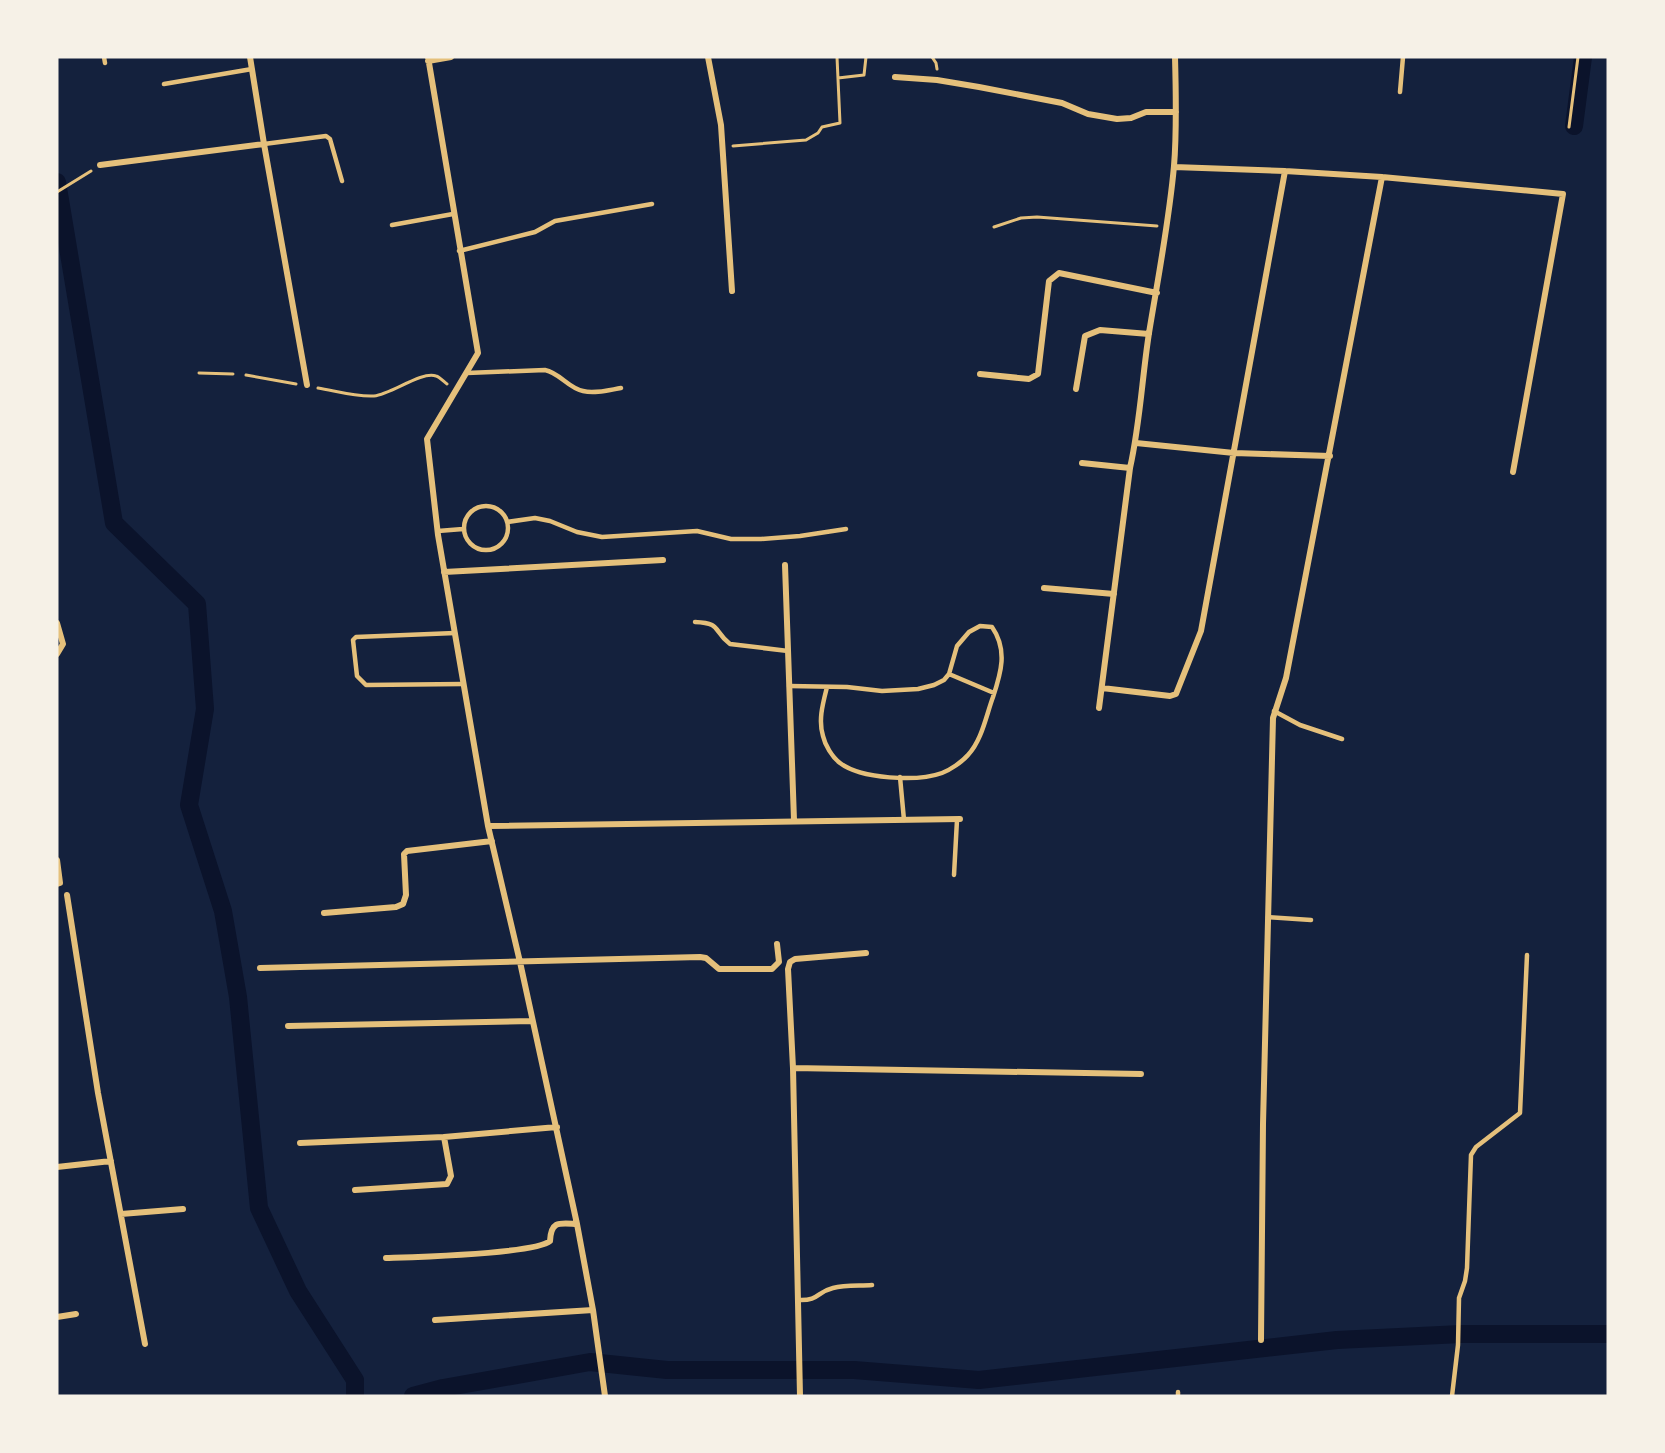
<svg xmlns="http://www.w3.org/2000/svg" width="1665" height="1453" viewBox="0 0 1665 1453" font-family="'Exo 2',sans-serif">
<rect width="100%" height="100%" fill="#14213d"/>
<g fill="none" stroke-linecap="round" stroke-linejoin="round">
<path stroke="#0b132b" stroke-width="18" d="M1574,126L1583,57
M57,182L114,523L197,604L205,709L189,805L223,911L238,997L259,1208L298,1291L355,1380V1396
M413,1396L443,1388L590,1362L667,1370H854L979,1380L1337,1340L1461,1334H1608"/>
<path stroke="#e5c07b" stroke-width="3" d="M932,57L936,63L937,69
M838,78L864,75L866,57
M1569,127L1578,57
M733,146L806,140L818,133L822,127L840,123L837,57
M57,192L91,171
M994,227L1021,218L1037,217L1157,226
M199,373L233,374
M246,375L296,384
M318,388C336,391 355,397 374,396C392,394 421,371 436,376C440,377 444,382 447,384"/>
<path stroke="#e5c07b" stroke-width="4.5" d="M104,57L105,63
M164,84L252,69
M1400,92L1403,57
M264,144L326,136L330,139L342,181
M392,225L453,214
M459,251L535,232L555,221L652,204
M467,373L545,370C560,373 568,388 583,391C595,394 609,390 621,388
M464 528a22 22 0 1 1 44 0a22 22 0 1 1-44 0Z
M507,522L535,518L550,521L577,532L602,537L697,531L731,539H761L800,536L846,529
M438,531L463,529
M695,622C722,623 713,631 730,644L788,651
M455,633L356,637L353,640L357,676L366,685L463,684
M949,674L994,693
M789,686L847,687L882,691L918,689L934,685L944,680L949,674L957,646L969,632L980,626L992,627C1008,650 1001,673 993,697C986,716 982,740 968,755C962,762 950,770 942,773C917,782 861,779 840,763C832,757 825,745 823,736C818,720 823,703 827,687
M1274,711L1300,725L1342,739
M900,777L904,820
M954,875L957,820
M1268,917L1311,920
M798,1300C820,1301 816,1292 833,1288C845,1285 860,1286 872,1285
M1178,1392V1396
M1452,1396L1458,1345L1459,1298L1465,1281L1467,1268L1471,1155L1476,1147L1520,1113L1527,955"/>
<path stroke="#e5c07b" stroke-width="6" d="M250,57L264,144L307,385
M428,57L478,353L427,439L438,535L488,826L520,962L577,1224L593,1310L605,1396
M708,57L721,125L732,291
M428,61L451,57
M895,77L937,80L979,87L1062,103L1088,114L1117,119L1131,118L1146,112H1176
M100,165L264,144
M1174,167L1285,171L1382,177L1563,194L1513,472
M980,374L1029,379L1038,374L1049,281L1059,273L1157,293
M1076,389L1085,336L1100,330L1149,334
M1136,443L1234,453L1330,456
M1082,463L1130,468
M785,565L794,820
M444,572L663,560
M1044,588L1114,594
M57,623L63,644L57,654
M1102,688L1170,696L1176,694L1201,631L1285,171
M1099,708L1130,468C1140,424 1142,378 1149,333C1158,278 1169,222 1174,166C1177,130 1176,93 1175,57
M488,826L960,819
M57,860L60,883L57,884
M67,895L98,1093L145,1344
M324,913L396,907L403,904L406,895L404,854L407,851L492,841
M260,968L700,957L706,958L719,969H772L779,962L777,944
M288,1026L532,1021
M793,1068L1141,1074
M300,1143L444,1137L557,1127
M57,1167L111,1161
M355,1190L447,1184L451,1176L444,1137
M121,1214L183,1209
M386,1258C414,1257 535,1254 550,1241C551,1220 560,1223 577,1224
M57,1317L76,1314
M435,1320L593,1310
M1261,1340L1263,1124L1273,718L1286,678L1382,177
M800,1396L793,1068L788,969L790,962L795,959L866,953"/>
</g>
<rect width="1665" height="1453" fill="none" stroke="#f6f1e7" stroke-width="117"/>
</svg>
